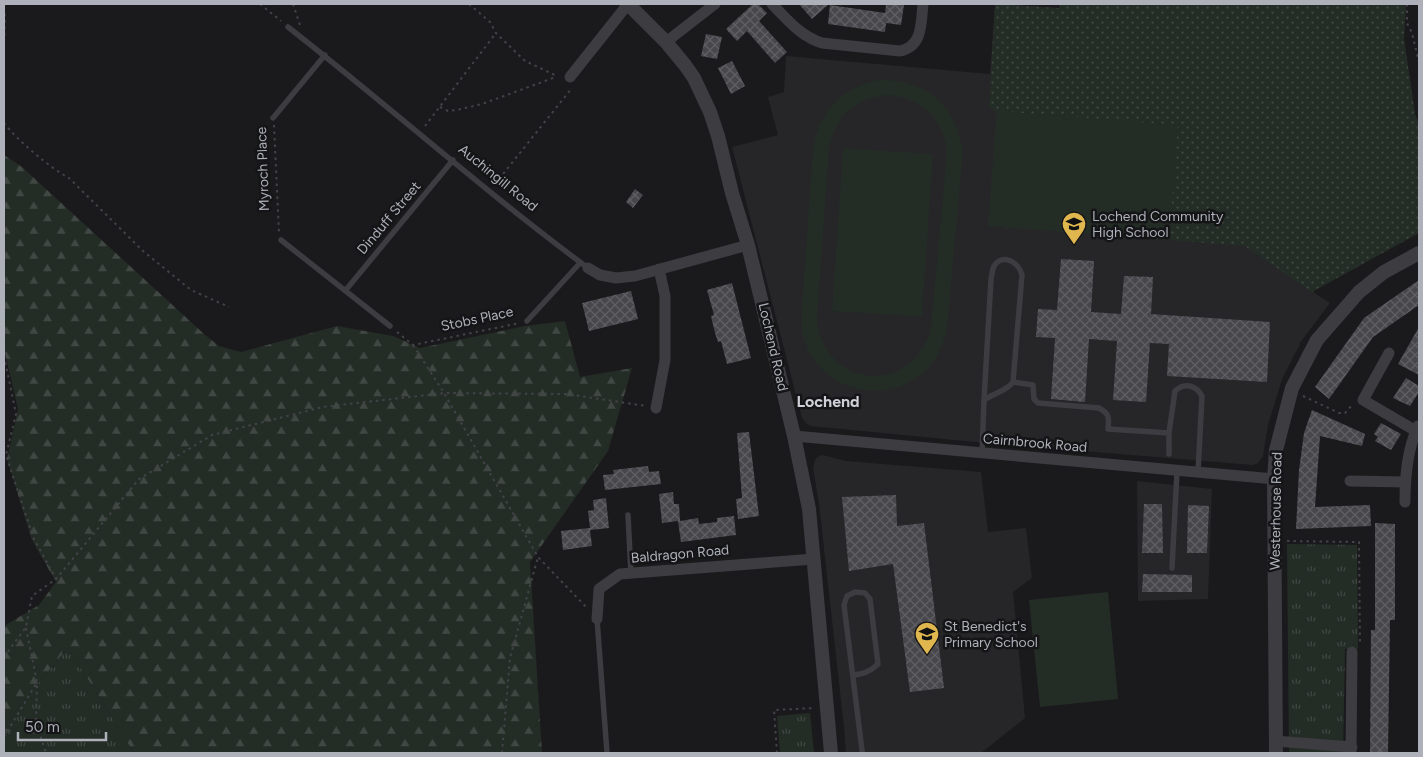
<svg xmlns="http://www.w3.org/2000/svg" width="1423" height="757" viewBox="0 0 1423 757" font-family="Figtree,sans-serif">
<defs>
<pattern id="grass-tufts" width="24" height="20" patternUnits="userSpaceOnUse" patternTransform="scale(1.25)"><rect width="24" height="20" fill="#242c26"/><path d="M3 7l-1-3M5 7V3M7 7l1-3M15 17l-1-3M17 17v-4M19 17l1-3" fill="none" stroke="#414843"/></pattern>
<pattern id="forest-firs" width="22" height="20" patternUnits="userSpaceOnUse" patternTransform="scale(1.25)"><rect width="22" height="20" fill="#242c26"/><path d="M5 1l3.5 6h-7zM16 11l3.5 6h-7z" fill="#414843"/></pattern>
<pattern id="park-dots" width="8" height="8" patternUnits="userSpaceOnUse" patternTransform="scale(1.25)"><rect width="8" height="8" fill="#242c26"/><path d="M2 2h.1M6 6h.1" fill="none" stroke="#414843" stroke-width="1.8" stroke-linecap="round"/></pattern>
<pattern id="building-cross-hatch" width="8" height="8" patternUnits="userSpaceOnUse" patternTransform="scale(1.25)"><rect width="8" height="8" fill="#47474c"/><path d="M0 0l8 8M0 8l8-8" fill="none" stroke="#5f5f64"/></pattern>
</defs>
<rect width="100%" height="100%" fill="#1a1a1c"/>
<path fill="#262629" d="M995,4L1059,8V4H1406L1404,39L1415,114L1419,125L1313,292L1330,303L1299,344H1300L1282,379L1268,425L1263,456L1258,463L1253,465L975,442L811,426L806,423L802,418L732,147L778,135L768,97L784,92L786,56L990,74Z
M823,455L846,461L981,472L988,532L1026,528L1032,578L1013,592L1025,718L981,753H846L844,727L819,504L813,468L815,460L819,456Z
M1137,481L1212,489L1208,599L1138,601Z"/>
<path fill="url(#grass-tufts)" d="M1287,544L1357,545L1358,649H1345L1343,753H1289Z
M68,647L134,753H4V725Z
M810,713L814,753H780L777,716Z"/>
<path fill="url(#forest-firs)" d="M4,155L22,167L204,334L219,346L241,352L337,326L393,336L420,348L525,326L565,321L580,377L632,368L608,451L530,562L542,753H134L68,647L4,725V626L39,605L56,582L32,540L7,459L18,409L4,349Z"/>
<path fill="url(#park-dots)" d="M995,4L1059,8V4H1406L1404,39L1415,114L1419,125V233L1312,292L1245,246L988,226L997,112L989,108Z"/>
<path fill="#242c26" fill-rule="evenodd" d="M878,80C926,78 957,105 963,152L947,329C943,346 937,361 924,372C886,407 821,391 805,342C802,334 802,327 801,319L813,148C820,110 841,88 878,80ZM890,95C924,100 943,119 947,152L931,327C915,396 824,390 817,319L829,149C835,116 856,97 890,95Z
M997,111L1178,125L1169,239L988,226Z
M843,148L933,154L922,317L832,311Z
M1108,592L1118,699L1040,707L1029,600Z"/>
<path fill="url(#building-cross-hatch)" d="M753,4H758L767,13L759,21L787,52L775,63L747,31L737,41L726,29Z
M799,4H829L812,19Z
M886,4L904,5L901,25L886,23L885,32L828,24L830,5L885,13Z
M706,34L722,37L717,59L701,56Z
M732,61L745,86L731,94L718,68Z
M635,189L643,195L633,208L626,202Z
M1061,259L1094,261L1091,312L1121,314L1124,276L1153,277L1151,314L1270,322L1267,382L1167,376L1169,344L1150,343L1146,402L1113,400L1117,341L1089,339L1085,402L1051,399L1055,338L1036,337L1038,309L1057,310Z
M1419,280V305L1373,337L1329,399L1315,387L1364,318Z
M732,283L751,358L727,364L721,341L718,342L715,333L711,316L714,315L707,290Z
M631,291L638,319L589,331L582,303Z
M1419,327V375L1398,364Z
M1406,378L1419,386V392L1410,406L1393,398Z
M1312,410L1365,434L1362,446L1320,436L1315,507L1370,505L1371,526L1296,529L1299,470L1304,433Z
M1381,423L1401,434L1391,450L1375,441L1378,437L1374,434Z
M749,432L759,516L738,519L736,499L742,498L737,433Z
M648,466L649,472L659,471L661,484L605,490L603,475L614,474L613,470Z
M673,492L674,504H679L680,521L698,518L699,524L717,522V518L734,516L736,535L681,542L678,521L662,523L659,494Z
M896,495L897,526L924,523L944,688L910,692L893,564L849,571L842,497Z
M606,498L609,528L590,530L592,546L563,550L561,531L590,528L588,511L594,510L593,500Z
M1144,504H1162L1163,553H1142Z
M1188,505L1209,506L1207,553H1187Z
M1375,523L1395,524V620H1390L1388,753H1370L1371,630H1375Z
M1143,574L1192,575V592H1142Z"/>
<g fill="none" stroke-linecap="round" stroke-linejoin="round">
<path stroke="#424348" stroke-width="2" stroke-dasharray="2.5 4" stroke-linecap="butt" d="M260,4L281,21
M293,4L300,25
M469,4L490,22L496,33L525,61L557,76H558
M1407,4V23L1412,33L1419,62
M4,7L5,18L4,45
M440,107L448,111L457,110L482,104L556,77
M4,123C17,140 50,168 69,178L143,251L191,290L229,307
M274,125L279,233
M425,126L496,33
M495,184L572,88
M397,332L413,345L520,323
M413,345L444,393L538,557L586,607
M4,356L16,414L6,455L33,537L56,579
M1303,396L1339,413H1345L1353,404
M1287,541L1359,542L1360,645
M26,628L37,682L36,723L46,753
M4,657L26,627L32,596L56,579L139,479L212,435L323,407L444,393L567,394L646,406
M4,737L36,684
M502,753L510,658L538,557
M777,753L774,710L815,708"/>
<path stroke="#3c3c41" stroke-width="5.5" d="M288,27C389,106 485,192 588,268
M273,118L325,55
M281,240L390,326
M345,291L453,160
M527,321L580,263
M1013,382L1033,385L1034,399L1038,403L1099,408C1110,414 1109,418 1108,429L1169,433V454
M1169,433L1175,391C1184,382 1196,385 1202,396L1198,472
M982,453L984,400C993,394 1008,390 1013,382L1022,275C1019,263 1003,252 994,266C992,270 992,274 991,279L984,400
M628,515L631,574
M1172,568L1177,471
M597,619L607,753
M853,675C863,674 870,672 878,664L870,599L865,593L855,592L847,596L844,605L862,750V753"/>
<path stroke="#3c3c41" stroke-width="11" d="M772,4C788,20 800,36 822,43L900,51C923,46 921,23 923,4
M666,42L715,4
M570,77L628,4
M588,268L600,275L616,278L635,276L748,245
M1389,353L1363,400L1416,431
M656,408L665,360V296L659,269
M794,436L1274,479
M1350,481L1405,482
M1405,502C1405,476 1407,450 1418,426
M597,619L599,589L620,574L814,559
M1275,741L1352,747
M1351,753L1352,652"/>
<path stroke="#3c3c41" stroke-width="14" d="M628,4L666,42L685,65L694,78L710,112L718,136L732,193L748,245L794,436L809,509L831,753
M1276,753L1274,479L1276,450L1292,388L1317,340L1359,292L1384,272L1419,253"/>
</g>
<defs>
<symbol id="school-pin" viewBox="-11 -11 22 30"><path d="M0 17L-7.5 6A9.5 9.5 0 1 1 7.5 6Z" fill="#e0b64e" stroke="#151517"/><path d="M0-5L7-2L0 1L-7-2ZM-4 1L0 2.5L4 1V4Q0 6-4 4Z" fill="#111"/></symbol>
</defs>
<g fill-rule="evenodd">
<use href="#school-pin" x="1060" y="210" width="28" height="38"/>
<use href="#school-pin" x="913" y="620" width="28" height="38"/>
</g>
<g text-anchor="middle" dominant-baseline="central" stroke-width="5" stroke-linejoin="round" paint-order="stroke">
<g font-size="14" fill="#aeb1ba" stroke="#151517">
<text transform="translate(263 169) rotate(-92)">Myroch Place</text>
<text transform="translate(498 178) rotate(39)">Auchingill Road</text>
<text transform="translate(389 218) rotate(-50)">Dinduff Street</text>
<text transform="translate(477 319) rotate(-12)">Stobs Place</text>
<text transform="translate(773 347) rotate(77)">Lochend Road</text>
<text transform="translate(1035 443) rotate(5)">Cairnbrook Road</text>
<text transform="translate(1276 511) rotate(-89)">Westerhouse Road</text>
<text transform="translate(680 554) rotate(-5)">Baldragon Road</text>
</g>
<g font-size="14" fill="#aeb1ba" stroke="#151517" text-anchor="start">
<text x="1092" y="216">Lochend Community<tspan x="1092" dy="16">High School</tspan></text>
<text x="944" y="626">St Benedict's<tspan x="944" dy="16">Primary School</tspan></text>
</g>
<g font-size="16" font-weight="bold" fill="#cfd0d7" stroke="#151517">
<text x="828" y="401">Lochend</text>
</g>
</g>
<rect width="1423" height="757" fill="none" stroke="#aeb1ba" stroke-width="10"/>
<path d="M18 732v8h88v-8" fill="none" stroke="#aeb1ba" stroke-width="2.5"/>
<text x="25" y="732" font-size="15" fill="#aeb1ba" stroke="#151517" stroke-width="4" paint-order="stroke">50 m</text>
</svg>
